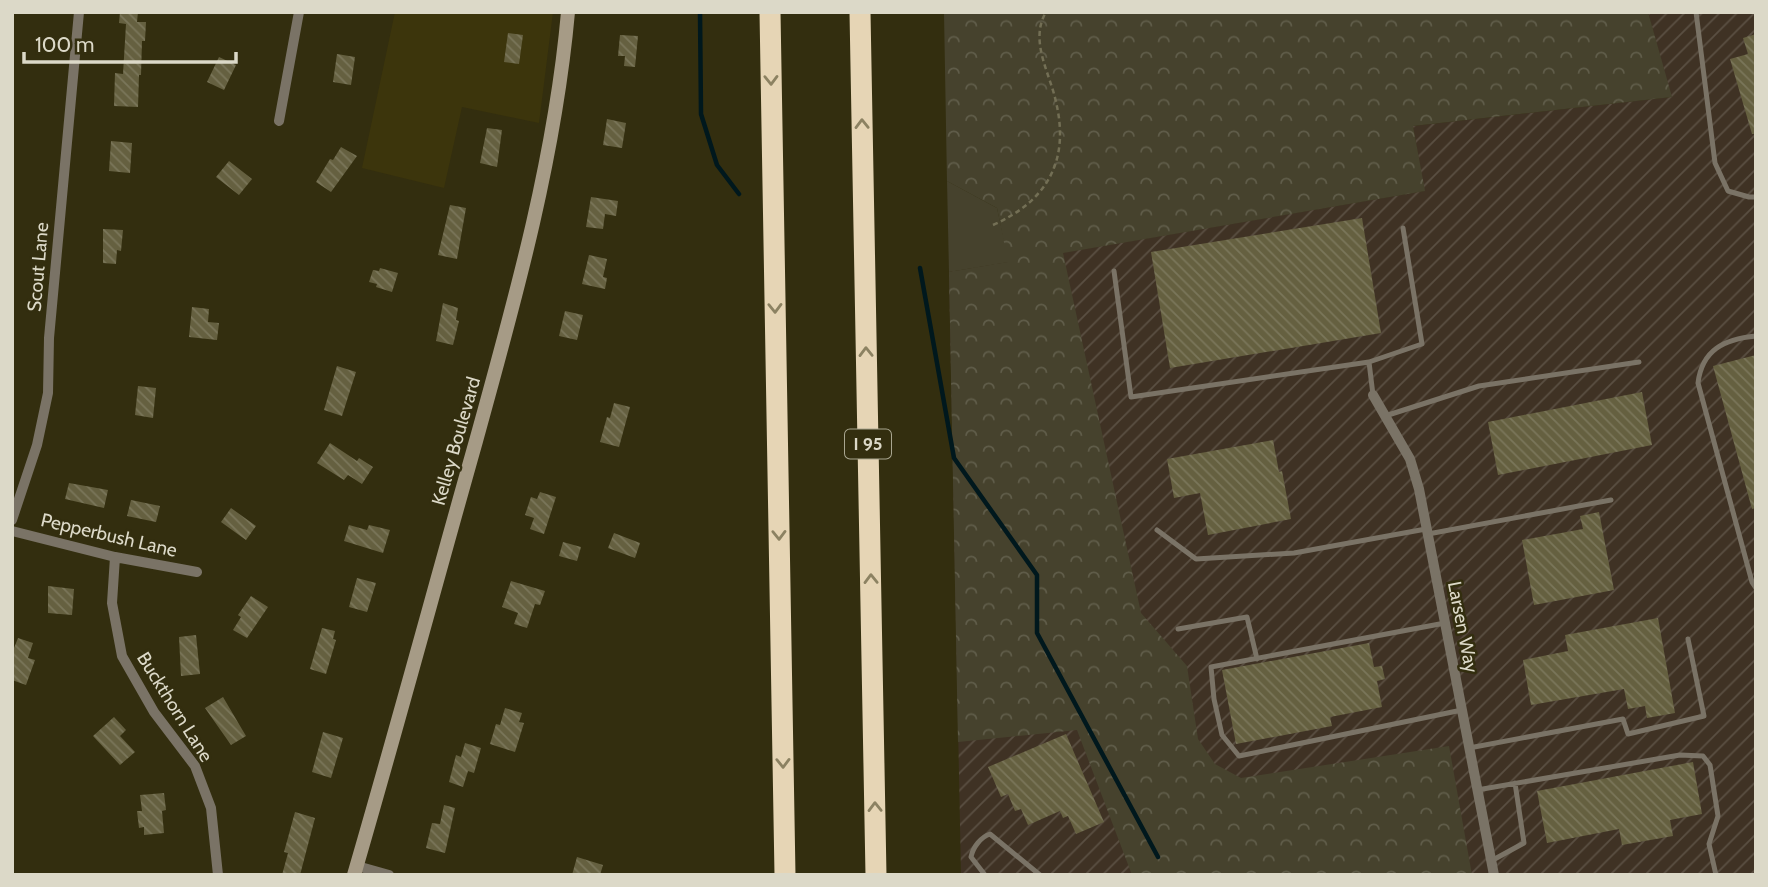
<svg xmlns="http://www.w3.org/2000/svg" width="1768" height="887" viewBox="0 0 1768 887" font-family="Cabin,sans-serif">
<defs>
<pattern id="industrial-furrows" width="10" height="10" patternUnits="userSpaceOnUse" patternTransform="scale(1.75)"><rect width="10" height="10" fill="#3f3224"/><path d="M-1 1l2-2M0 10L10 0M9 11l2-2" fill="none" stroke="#5a4f42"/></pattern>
<pattern id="forest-crowns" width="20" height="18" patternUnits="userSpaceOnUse" patternTransform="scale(1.75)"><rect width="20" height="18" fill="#46422d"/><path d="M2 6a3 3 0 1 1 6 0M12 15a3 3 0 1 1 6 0" fill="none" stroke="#605d4a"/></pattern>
<pattern id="building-back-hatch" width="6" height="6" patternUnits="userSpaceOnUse" patternTransform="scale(1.75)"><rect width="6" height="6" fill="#656040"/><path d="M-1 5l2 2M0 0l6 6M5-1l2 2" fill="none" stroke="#7a765a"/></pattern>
</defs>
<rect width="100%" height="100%" fill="#332e0f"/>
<path fill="#3c350c" d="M395,12H553L539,123L462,107L444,188L362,168Z"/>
<path fill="url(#industrial-furrows)" d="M1648,12H1756V875H961L949,272L1424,191L1413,126L1671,97Z"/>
<path fill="#46422d" d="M947,181L997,208L1009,262L949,272Z"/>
<path fill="url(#forest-crowns)" d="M944,12H1648L1672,97L1413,126L1425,191L1063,253L1141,613L1187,666L1198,739L1215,764L1241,778L1449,746L1472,875H1132L1077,730L958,742L949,272L1008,262L997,208L947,181Z"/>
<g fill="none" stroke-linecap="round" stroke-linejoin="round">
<path stroke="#00181d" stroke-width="4.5" d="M700,12L701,114L717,165L739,194
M920,268L954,458L1037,575V633L1158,857"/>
</g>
<path fill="url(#building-back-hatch)" d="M120,12H138L137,22H146L145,41H142L141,75H139L138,107L114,106L115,73L123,74L126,24L119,23Z
M508,33L523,35L519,64L504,62Z
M1756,34V134H1752L1730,59L1748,54L1743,38Z
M620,35L638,36L635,67L624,66L625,56H618Z
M337,54L355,57L351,85L333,82Z
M219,57L236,65L224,90L207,82Z
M607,119L626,123L622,148L603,145Z
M487,128L502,130L497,167L480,163Z
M111,141L132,143L130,173L109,171Z
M341,147L357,156L331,192L316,182L330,159L333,160Z
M229,161L252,179L239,195L216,177Z
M591,197L618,201L616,216L605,214L603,229L586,227Z
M450,205L466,208L457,259L438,255Z
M1362,218L1381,333L1170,368L1151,252Z
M103,229L123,230L121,251L117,250L116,264L103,263Z
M589,255L607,259L603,277L607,278L605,289L582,284Z
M380,268L398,273L392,292L376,287L377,284L369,282L373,270L379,271Z
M443,303L458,308L456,320L459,321L453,345L436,341Z
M192,307L209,309L208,322L219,323L217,340L189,337Z
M565,311L583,315L577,340L559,336Z
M1756,355V508L1752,509L1713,366Z
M337,366L356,372L342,416L324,410Z
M138,386L156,388L153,418L135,415Z
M1642,392L1652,445L1498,475L1488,422Z
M614,403L630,407L619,447L600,442L607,417L610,418Z
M1273,440L1279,472L1282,471L1291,519L1208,535L1200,493L1174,498L1167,459Z
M330,443L357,461L359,458L373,467L362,484L348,475L344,480L317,463Z
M69,483L108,490L104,508L65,499Z
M540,492L556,497L544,534L530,529L534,518L525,515L531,497L537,499Z
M131,500L160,506L156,522L127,516Z
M231,508L256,526L246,540L221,522Z
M1599,512L1614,590L1534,605L1522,540L1583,529L1580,516Z
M349,525L367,530L369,525L390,530L383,553L344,541Z
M614,533L640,543L635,558L608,548Z
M563,542L581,547L577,561L559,556Z
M357,578L376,583L367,612L349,607Z
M511,581L545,591L540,605L535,604L527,628L514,624L518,613L502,607Z
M48,586L74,589L72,615L48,613Z
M251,596L268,607L247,638L233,630L241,617L238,615Z
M1658,618L1675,713L1647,718L1645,706L1628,709L1624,689L1531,705L1523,660L1568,651L1565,635Z
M322,628L335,631L333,639L336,640L326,674L310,669Z
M196,635L200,674L181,676L179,637Z
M18,638L33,643L28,658L35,660L26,685L12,680V653Z
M1369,643L1374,667L1382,666L1385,679L1377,681L1382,707L1330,717L1332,726L1236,744L1222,670Z
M223,697L246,736L231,745L205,708Z
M505,708L522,713L519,722L524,723L515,752L490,744L496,724L500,725Z
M114,717L126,730L120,736L135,752L120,765L93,736Z
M323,732L343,738L331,778L312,772Z
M1066,734L1104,822L1076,834L1068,816L1063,818L1060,811L1028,825L1021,809L1015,811L1008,794L1001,797L988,767Z
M465,743L481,748L474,773L468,771L463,787L449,782L456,755L461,757Z
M1693,762L1702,814L1670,820L1673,836L1622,845L1619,829L1547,843L1537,791Z
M164,793L166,810L162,811L164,833L144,835V827L139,828L137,811H142L140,795Z
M444,805L455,808L445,853L426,848L432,823L440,824Z
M295,812L315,818L300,875H282L288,853L284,852Z
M577,857L603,865L600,875H572Z"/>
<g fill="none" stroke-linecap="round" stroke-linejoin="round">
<path stroke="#736f55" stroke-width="2.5" stroke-dasharray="5 3.5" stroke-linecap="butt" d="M993,225C1047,201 1070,161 1056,102C1050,73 1029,41 1046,12"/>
<path stroke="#7a7366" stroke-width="5" d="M1696,12L1715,163L1728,191L1749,197H1756
M1114,271L1131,397L1369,362L1373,395
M1756,336C1724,339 1702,350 1698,383L1752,582L1756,588
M1369,362L1422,344L1403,228
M1385,416L1479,386L1639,362
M1157,530L1196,559L1294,553L1426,529
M1428,534L1611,500
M1445,623L1211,667L1214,699L1222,735L1239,756L1462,710
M1178,629L1247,617L1257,659
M1469,748L1623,719L1628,734L1704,716L1688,639
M1477,790L1680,755L1703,756L1710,765L1718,816L1709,844L1716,875
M1491,861L1524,843L1515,783
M985,875L971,857C973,847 981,837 990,834L1040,875"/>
<path stroke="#7a7366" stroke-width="10" d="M279,121L299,12
M1373,395L1410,459L1419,489L1494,875
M12,520L37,445L48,393L49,338L79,12
M12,531L115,557L197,572
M115,557L112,603L122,656L154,712L195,766L211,808L218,875
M357,866L389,875"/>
<path stroke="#a69b86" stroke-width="14" d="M354,875C396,731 435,586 476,441C515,300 555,158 568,12"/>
<path stroke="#e6d5b5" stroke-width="21" d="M770,12L785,875
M860,12L876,875"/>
</g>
<defs><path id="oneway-chevron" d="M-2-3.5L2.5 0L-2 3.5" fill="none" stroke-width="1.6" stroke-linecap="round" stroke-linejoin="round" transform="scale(1.75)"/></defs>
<g stroke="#8c8262">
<use href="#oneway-chevron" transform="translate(771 80) rotate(89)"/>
<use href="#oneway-chevron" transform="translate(862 124) rotate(-91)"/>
<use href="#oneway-chevron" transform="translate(775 308) rotate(89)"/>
<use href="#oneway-chevron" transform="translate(866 352) rotate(-91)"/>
<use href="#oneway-chevron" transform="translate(779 535) rotate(89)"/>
<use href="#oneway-chevron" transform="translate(871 579) rotate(-91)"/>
<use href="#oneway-chevron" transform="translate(783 763) rotate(89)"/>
<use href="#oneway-chevron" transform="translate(875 807) rotate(-91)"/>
</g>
<g text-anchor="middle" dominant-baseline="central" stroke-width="5" stroke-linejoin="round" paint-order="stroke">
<rect fill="#332e0f" stroke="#a9a690" stroke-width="2" x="845" y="429.5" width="46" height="29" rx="5"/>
<g font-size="18" font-weight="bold" fill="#dcd9c8">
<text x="868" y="444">I 95</text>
</g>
<g font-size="19" fill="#dcd9c8" stroke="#332e0f">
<text transform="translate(38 267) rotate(-85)">Scout Lane</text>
<text transform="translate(456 441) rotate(-74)">Kelley Boulevard</text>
<text transform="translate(109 535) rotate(13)">Pepperbush Lane</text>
<text transform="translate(1463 627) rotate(79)">Larsen Way</text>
<text transform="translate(175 707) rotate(58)">Buckthorn Lane</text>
</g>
</g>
<rect width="1768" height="887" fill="none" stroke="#dcd9c8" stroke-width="28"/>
<path d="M24 52v10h212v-10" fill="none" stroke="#dcd9c8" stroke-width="3.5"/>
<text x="35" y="52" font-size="21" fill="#dcd9c8" stroke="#332e0f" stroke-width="5" paint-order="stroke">100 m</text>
</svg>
